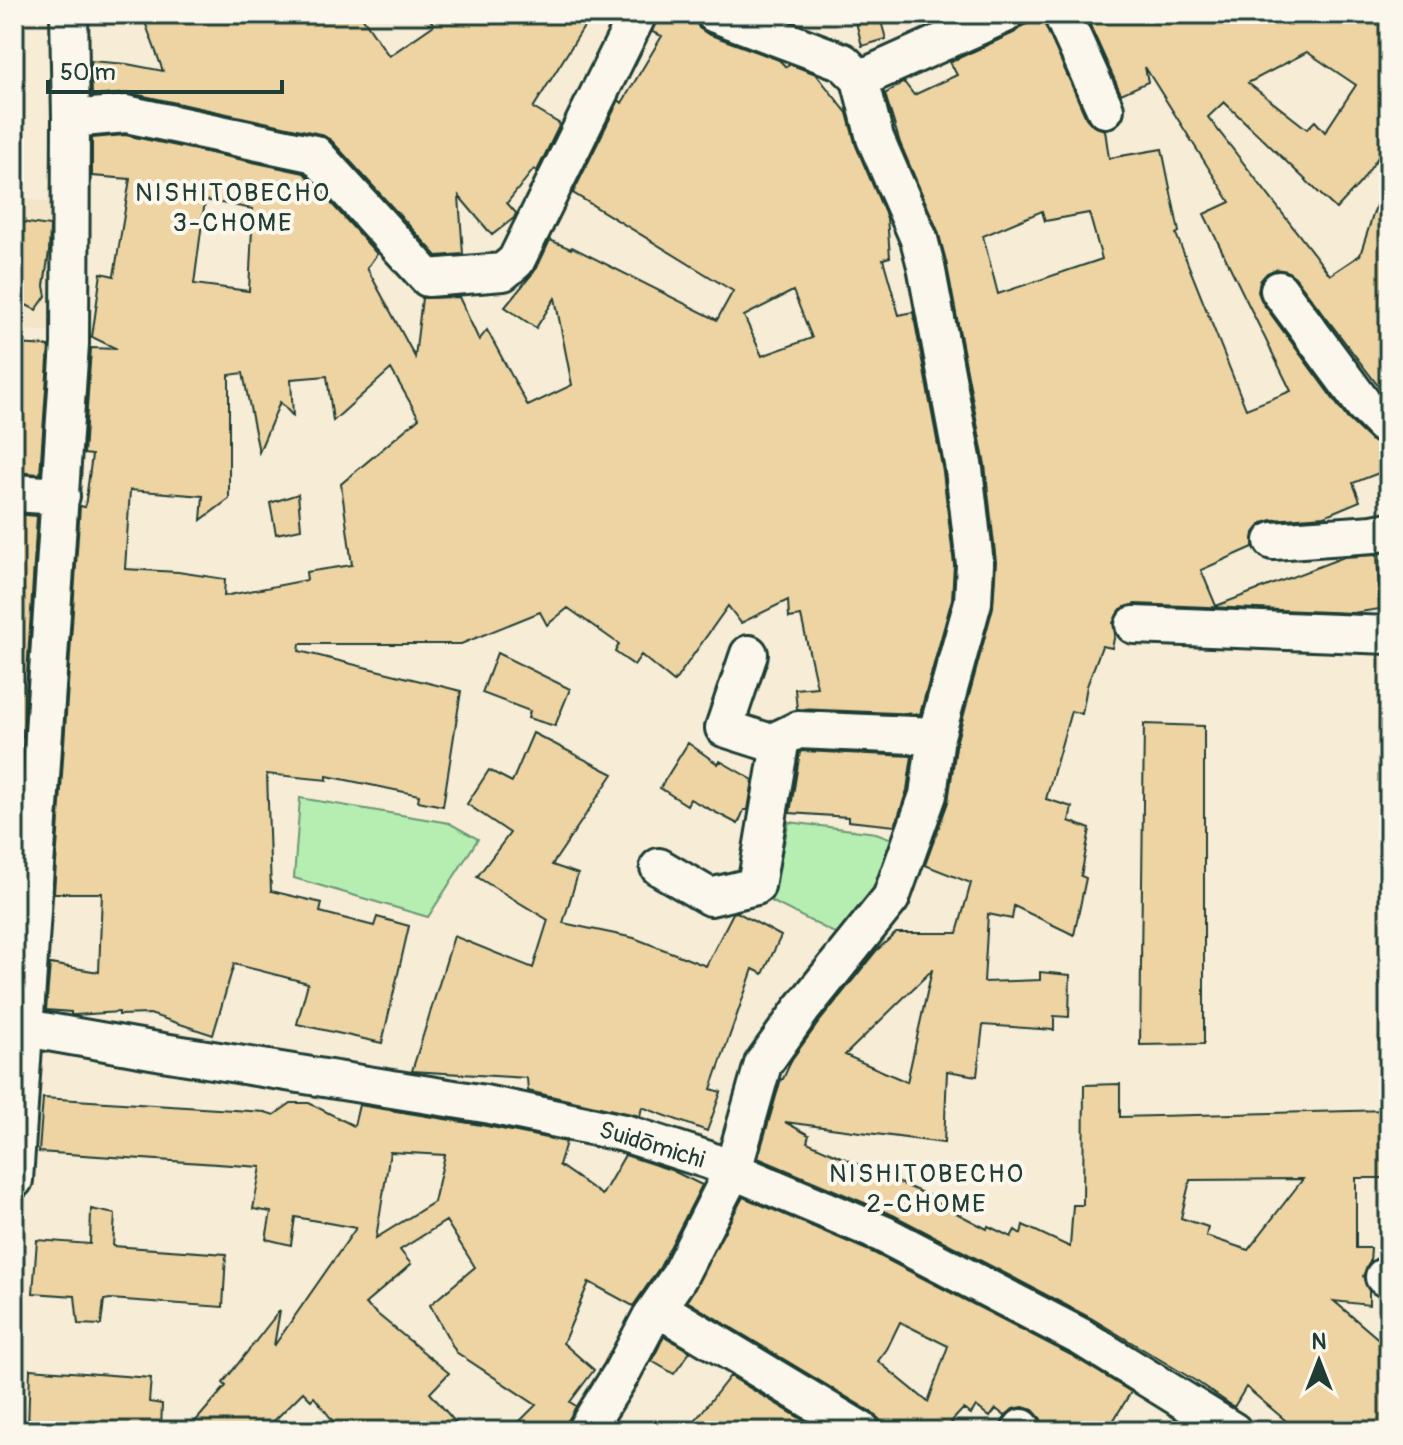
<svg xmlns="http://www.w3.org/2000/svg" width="1403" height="1445" viewBox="0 0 1403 1445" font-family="Pangolin,sans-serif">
<rect width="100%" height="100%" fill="#f7ecd6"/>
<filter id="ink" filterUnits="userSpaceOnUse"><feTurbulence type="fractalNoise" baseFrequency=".0125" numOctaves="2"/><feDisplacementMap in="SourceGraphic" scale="16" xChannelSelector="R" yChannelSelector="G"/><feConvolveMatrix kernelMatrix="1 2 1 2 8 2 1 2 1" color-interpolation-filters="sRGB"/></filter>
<g filter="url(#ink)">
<path fill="#f4e5c7" d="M914,14H975L921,38Z
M14,198L55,203L54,332L14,329Z"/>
<path fill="#b6eeb2" stroke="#6a9673" stroke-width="2" d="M300,798L449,823L478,839L428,917L294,878Z
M789,822L876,833L895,840L879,889L846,939L771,901Z"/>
<path fill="#eed4a3" stroke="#1f3d34" stroke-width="2" fill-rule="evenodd" d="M142,14H360L389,56L434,25L426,14H592L533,108L560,124L537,171L534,169L507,203L516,213L514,218L492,235L459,196L463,254L437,256L331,140L320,134L130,93L92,96L91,61L127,64L163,71Z
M659,14H684L695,19L699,28L708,34L779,60L786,67L789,64L816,74L847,113L856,146L887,218L890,257L883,259L899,315L913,312L943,472L954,565L952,599L920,714L797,709L795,689L817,687L801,616L789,618L788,600L741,623L728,606L674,682L641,655L634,665L615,652L619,644L568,608L547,625L540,612L461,644H300L299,651L461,691L443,806L418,801L419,795L327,776V780L267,774L271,891L322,903L320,912L374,926L377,917L409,926L382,1043L297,1024L308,983L234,964L213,1035L150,1014L119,1015V1012L75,1015H71V1012L46,1010L50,964L99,972L102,893H54L80,506L85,507L92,455L84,454L91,348L117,349L92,337L101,273L114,276L130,179L92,176V138L125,135L304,173L377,254L367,268L415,357L422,298L459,297L479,340L487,330L528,406L572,385L555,298L536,328L505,307L537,268L550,240L571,249L572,247L717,320L733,291L573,193L619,100L622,103L662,36L652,32ZM205,200L253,209L249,291L194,284ZM793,291L812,338L762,356L744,316ZM391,369L419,418L341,484L352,565L306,572L307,580L224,596L225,579L178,572L125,569L130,490L203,496L201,520L229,499V375L243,373L259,452L280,402L293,416L291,379L327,376L333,421Z
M854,14H879L886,39L862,46Z
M1085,14H1389V141L1361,182L1336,209L1224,102L1208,117L1330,275L1360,255L1384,181L1389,182V400L1295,277L1287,271L1276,269L1267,273L1260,281L1258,292L1262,302L1347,418L1370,440L1379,445H1389V469L1353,483L1360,501L1324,516L1272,520L1262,523L1254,533L1253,547L1201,570L1216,606L1344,557L1377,555L1380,609L1353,613L1135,604L1121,609L1113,623L1115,634L1112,648L1102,646L1087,686L1082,714L1071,711L1046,799L1072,807L1069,821L1090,829L1081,876L1086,878L1074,935L1014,906L1012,919L988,914L984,982L1040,980V972L1070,975L1069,1017L1054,1016V1030L983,1025L977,1076L947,1071L944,1143L785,1122L809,1135L807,1142L934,1198L933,1201L987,1229L988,1226L1011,1237L1015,1230L1021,1234L1023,1225L1070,1247L1073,1205H1083L1084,1085L1120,1084V1117L1389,1110V1178H1356V1248H1371L1370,1262L1363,1276L1369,1291V1305L1334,1301L1389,1348V1415L1377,1431H1298L1246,1387L1234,1407L1199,1383L1091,1318L893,1215L758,1158L781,1079H783L792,1059L819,1022L876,951L896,933H957L971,883L925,865L948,802L957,740L993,607L996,562L985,465L946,261L938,231L900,143L885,94L904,82L914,95L957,75L950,62L1014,33L1022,26L1042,17L1086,118L1093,126L1105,130L1109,158L1162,149L1179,232L1176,234L1246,409L1291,391L1204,214L1230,202L1145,67L1148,82L1121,94ZM1307,52L1356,85L1325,132L1315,121L1307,129L1248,83ZM1042,211L1045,221L1089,213L1102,259L998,294L983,236ZM932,970L907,1082L845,1055ZM1303,1179L1248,1250L1206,1236L1208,1227L1181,1218L1190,1180Z
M14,221L50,226L49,252L44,286L46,296L36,310L16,300L20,270L14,269Z
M15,344L49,346L40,474L14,472V416L18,417Z
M298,494L301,529L276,534L270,503Z
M14,514L37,516L23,737L14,736Z
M497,653L570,689L555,726L528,718L530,711L482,693Z
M1144,724L1204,726V1044L1140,1045Z
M533,733L613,774L552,865L578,874L563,923L634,938L706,966L733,913L737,912L781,936L763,974L753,969L711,1089L721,1092L707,1131L642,1107L640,1116L528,1091L527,1078L412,1071L454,936L533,968L548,920L477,877L510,833L467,804L489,770L512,782Z
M688,743L718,764L720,761L753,780L748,810H744L738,824L690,799L687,805L660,788Z
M802,751L912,756L907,790L895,826L848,821V817L790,813L800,752Z
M43,1098L265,1112L274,1115L291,1103H309L354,1126L359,1105L481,1125L566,1142L559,1165L602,1195L625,1155L671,1170L702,1185L660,1267L633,1306L589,1282L563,1343L594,1370L570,1402L576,1406L564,1431H510L536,1405L456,1352L430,1305L475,1267L446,1221L400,1250L411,1264L365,1304L449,1373L430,1393L463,1431H341L314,1397L311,1400L303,1392L264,1431H187L226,1386L223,1383L280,1310L274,1346L356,1228L295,1217L291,1245L266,1239L271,1212L253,1209L261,1167L39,1152ZM390,1152L445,1155L434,1202L376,1238Z
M743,1197L874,1253L1071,1355L1131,1392L1107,1431H1042L1041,1419L1033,1410L1023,1407L1013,1409L1005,1416L996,1409L990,1417L976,1406L971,1414L963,1409L951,1422L962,1431H883L880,1420L873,1413L687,1301ZM900,1322L948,1346L928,1402L878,1361L887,1349Z
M91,1209L115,1214L113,1246L226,1254L223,1307L110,1299L104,1300L101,1325L78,1324L75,1296L33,1293L37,1240L90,1244Z
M664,1336L690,1352L674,1374L652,1361Z
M30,1369L151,1378L149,1402L162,1404L161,1431L28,1428Z
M730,1376L821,1431H687Z"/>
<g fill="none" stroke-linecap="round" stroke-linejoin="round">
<defs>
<path id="minor" d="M1062,14L1105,109
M860,79L1005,14
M71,119L126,114L315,154L428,278L503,272L516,261L638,14
M1279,290L1364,405L1384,425L1389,423
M14,493L61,496
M1273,541L1373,534L1389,531
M1134,625L1389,635
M749,654L724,728L771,743L798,730L936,736
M659,867L710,897L756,886L781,738
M14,1026L163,1052L485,1104L624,1133L708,1160L883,1234L1081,1337L1233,1431
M14,1180L70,344L71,119L69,14
M1384,1277H1389
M658,1308L862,1431
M585,1431L621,1374L651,1317L678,1278L733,1170L763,1064L802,1009L891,898L928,795L936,736L973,602L975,564L964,469L926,266L919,239L875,138L860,79L843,62L715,14
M1020,1431L1022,1428"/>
</defs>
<use href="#minor" stroke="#1f3d34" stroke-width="42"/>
<use href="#minor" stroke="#fbf7ec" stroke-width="36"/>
</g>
</g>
<g text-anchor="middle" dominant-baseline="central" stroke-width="8" stroke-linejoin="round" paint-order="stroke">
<g font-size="24" fill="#1f3d34" stroke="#fbf7ec">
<text transform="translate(652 1145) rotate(17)">Suidōmichi</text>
</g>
<g font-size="26" letter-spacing="2" fill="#1f3d34" stroke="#fbf7ec">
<text x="233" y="193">NISHITOBECHO<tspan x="233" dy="30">3-CHOME</tspan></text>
<text x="927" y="1174">NISHITOBECHO<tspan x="927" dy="30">2-CHOME</tspan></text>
</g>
</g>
<rect width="1403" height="1445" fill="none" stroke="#fbf7ec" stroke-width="48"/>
<rect x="24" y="24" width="1355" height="1397" fill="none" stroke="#1f3d34" stroke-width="3" filter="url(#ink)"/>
<g transform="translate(1319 1361)" stroke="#fbf7ec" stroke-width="6" paint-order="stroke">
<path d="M0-6L14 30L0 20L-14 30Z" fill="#1f3d34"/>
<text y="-12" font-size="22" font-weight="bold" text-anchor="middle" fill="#1f3d34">N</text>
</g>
<path d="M48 80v12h234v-12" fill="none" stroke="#1f3d34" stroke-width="4"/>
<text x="60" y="80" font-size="24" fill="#1f3d34" stroke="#fbf7ec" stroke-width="6" paint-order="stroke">50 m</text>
</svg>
